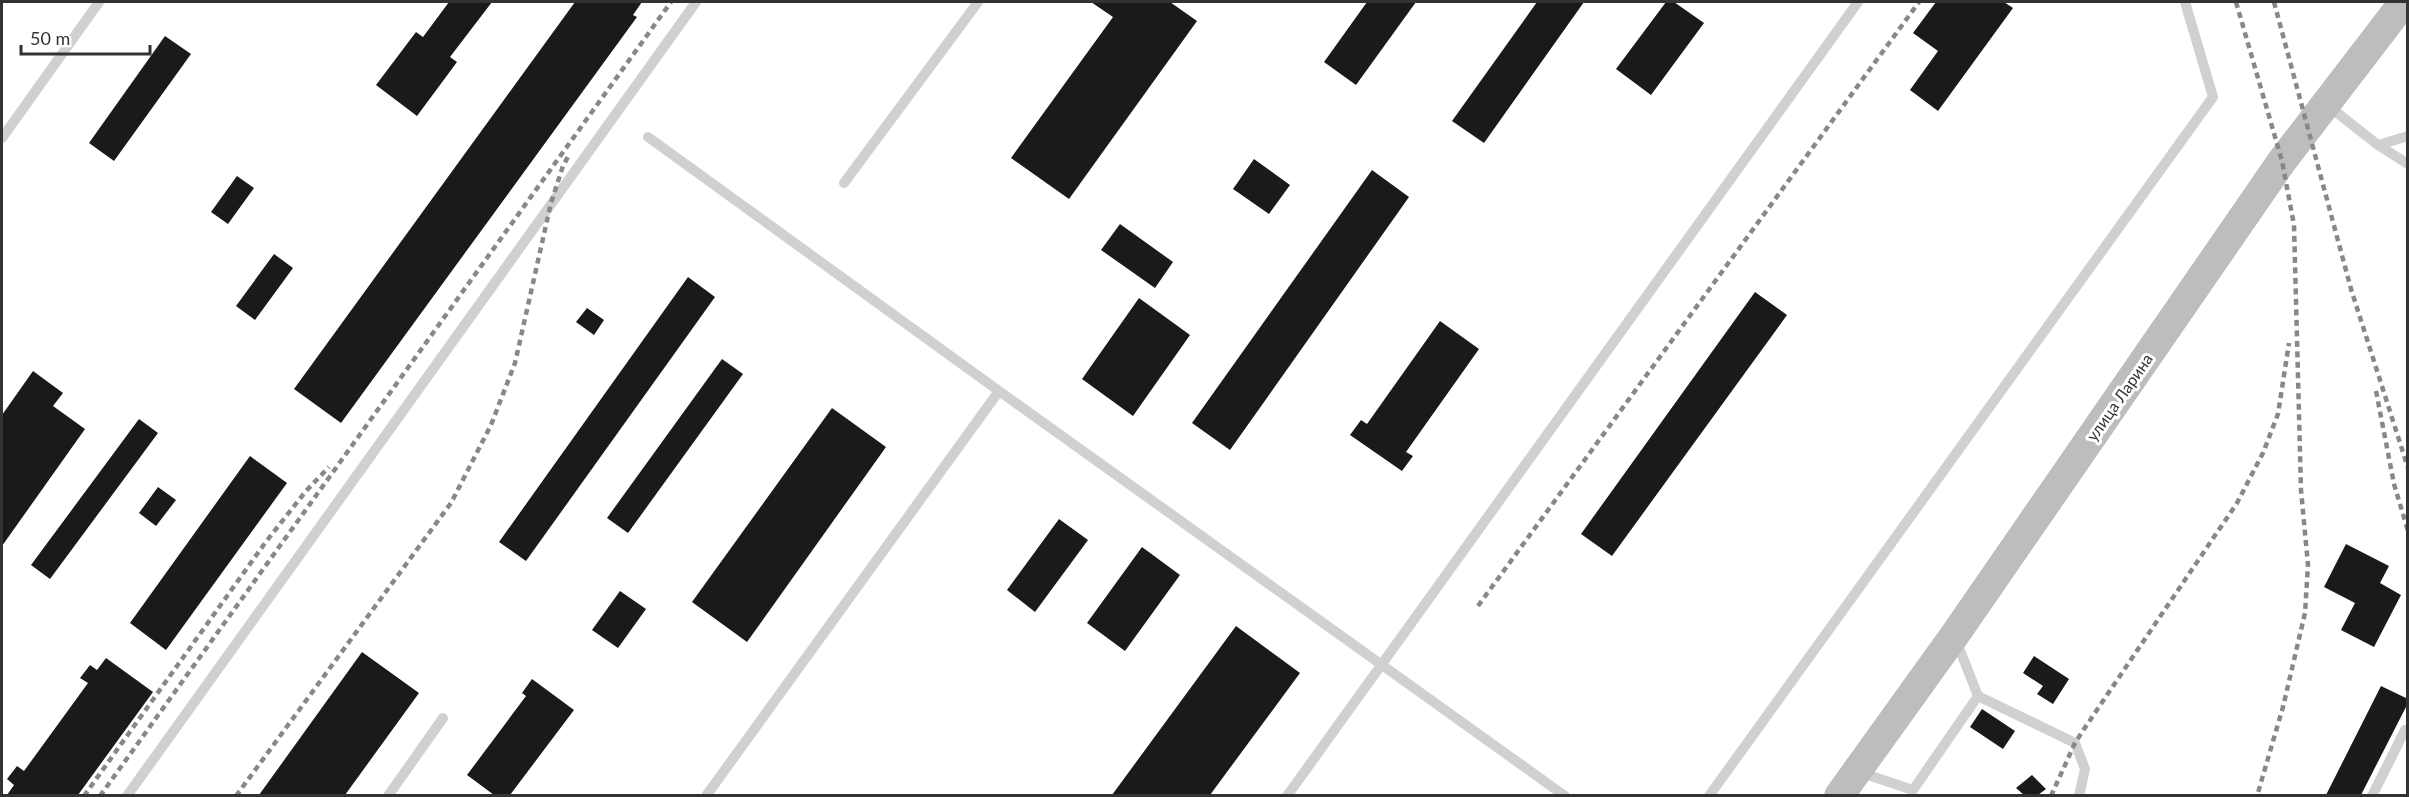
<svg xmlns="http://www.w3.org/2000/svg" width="2409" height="797" viewBox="0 0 2409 797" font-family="Lato,sans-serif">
<rect width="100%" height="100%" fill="#fff"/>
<path fill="#1a1a1a" d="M449,2H492L450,57L457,62L417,116L376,85L416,32L423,37Z
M575,2H642L633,15L637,17L341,423L294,389Z
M1091,2H1170L1197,21L1069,199L1011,158L1113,17Z
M1367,2H1416L1356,85L1324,62Z
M1537,2H1584L1484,143L1452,121Z
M1666,2H1674L1704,23L1651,95L1616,69Z
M1936,2H2004L2013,8L1938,111L1910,90L1938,51L1913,33Z
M165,36L191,54L114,161L89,143Z
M1254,159L1290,185L1269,214L1233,189Z
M1372,170L1409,197L1230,450L1192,423Z
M237,176L254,188L228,224L211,212Z
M1120,224L1173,262L1155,288L1101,250Z
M274,254L293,268L255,320L236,306Z
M688,277L715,297L526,561L499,542Z
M1755,292L1787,315L1612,556L1581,534Z
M1139,298L1190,335L1133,416L1082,379Z
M587,308L604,320L594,335L576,322Z
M1440,321L1479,349L1406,452L1413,456L1402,471L1350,435L1361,420L1367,424Z
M722,359L743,374L628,533L607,518Z
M33,371L63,393L53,406L85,429L2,546V415Z
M832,408L886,447L747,642L692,602Z
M139,419L158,433L50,579L31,565Z
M250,456L287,483L166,650L130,623Z
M158,487L176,500L156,526L139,513Z
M1059,519L1088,540L1035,612L1007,590Z
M2346,544L2389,566L2380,583L2401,595L2374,647L2341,630L2355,603L2324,587Z
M1142,547L1180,575L1125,651L1087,623Z
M620,591L646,609L618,648L592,630Z
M1236,626L1300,673L1210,795H1112Z
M362,652L419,693L345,795H259Z
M2034,656L2069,679L2053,704L2037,694L2043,686L2023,673Z
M106,658L153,692L78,795H7L14,785L7,779L17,766L24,771L88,683L80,678L90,665L97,670Z
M532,679L574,710L510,795H494L467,775L526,696L522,693Z
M2381,686L2408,699V703L2361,795H2326Z
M1982,709L2015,731L2003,749L1970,727Z
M2032,775L2046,789L2038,795H2024L2016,788Z"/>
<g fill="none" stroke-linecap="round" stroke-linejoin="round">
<path stroke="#d0d0d0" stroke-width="10" d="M2326,104L2378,145L2408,164
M648,137L999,391L1565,796
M2,138L99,2
M2378,145L2408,136
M844,183L978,2
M1978,696L2075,743L2085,769L2079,796
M1859,772L1913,790L1978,696L1956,640
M127,796L696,2
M388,796L443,718
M706,796L999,391
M1287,796L1858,2
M1709,796L2213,97L2185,2
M2372,796L2405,730"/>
<path stroke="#bdbdbd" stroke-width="30" d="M1839,796L1954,636L2282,161L2404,2"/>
<path stroke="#888" stroke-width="4.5" stroke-dasharray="6 4.5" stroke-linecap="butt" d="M2236,2L2282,161L2294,225L2301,490L2308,565L2305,613L2283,707L2257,796
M2274,2L2351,289L2408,468
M2376,391L2394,484L2408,531
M1478,606L1919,2
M84,796L265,543L306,491L329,467
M100,796L671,2
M236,796L451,503L491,425L515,363L551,203L563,166L569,155
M2051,796L2075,743L2084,729L2237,503L2263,453L2278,414L2289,343"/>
</g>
<g text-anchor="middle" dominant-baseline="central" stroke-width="6" stroke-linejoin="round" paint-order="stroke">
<g font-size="16" fill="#333" stroke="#fff">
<text transform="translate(2119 397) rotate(-55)">улица Ларина</text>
</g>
</g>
<rect width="2409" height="797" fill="none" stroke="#333333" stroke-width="6"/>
<path d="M21 45v9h129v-9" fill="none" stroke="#333333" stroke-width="3"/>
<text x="30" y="45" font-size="18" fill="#333333" stroke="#ffffff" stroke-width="4.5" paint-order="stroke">50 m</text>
</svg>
